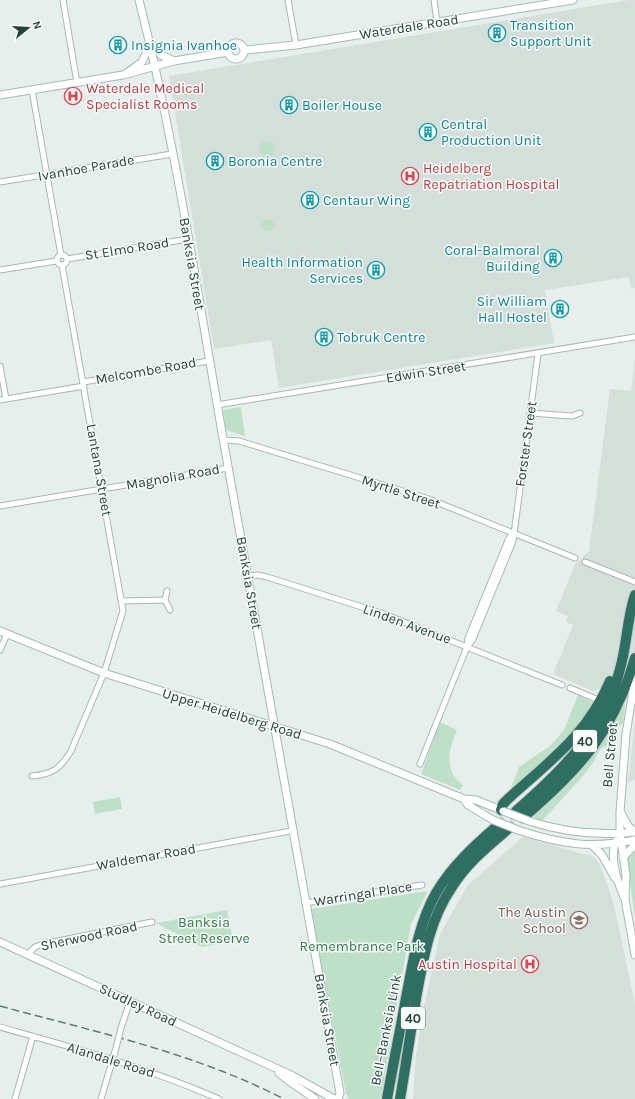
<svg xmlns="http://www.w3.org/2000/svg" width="635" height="1099" viewBox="0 0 635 1099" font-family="Karla,sans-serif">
<rect width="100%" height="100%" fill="#e6efeb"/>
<path fill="#d4dfda" d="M629,0H635V288L631,289L629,277L545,290L554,343L279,388L271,340L214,349L169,76Z
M635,359V675L593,691L553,674L573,625L566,622L568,616L556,611L575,564L589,551L610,389L631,391Z
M635,719V780L628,782Z
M523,837L594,857L600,865L613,901L633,994L635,1007V1099H413L416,1055L423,1011L440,934L468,885Z"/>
<path fill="#bfe0c8" d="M259 149a8 8 0 1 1 16 0a8 8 0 1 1-16 0Z
M262 225a6 6 0 1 1 12 0a6 6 0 1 1-12 0Z
M241,407L245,436L226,430L223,410Z
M578,695L594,703L581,728L509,793L519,767L550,746L564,730Z
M623,705H625L623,723L614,731L611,748L605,746C598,749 597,757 593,763C577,784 559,802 542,821L532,816C545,804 559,793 571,781C593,759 608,732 623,705Z
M440,722L457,730C449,749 443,770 463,785L460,790L421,774Z
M120,797L122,809L95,814L93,802Z
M635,848V920L627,858Z
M428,891L411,924L381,1097L379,1099H349L346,1094L311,909Z
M227,910L233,941L202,947L156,923Z"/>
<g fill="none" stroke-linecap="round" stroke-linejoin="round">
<path stroke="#bfccc8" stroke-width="10" stroke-dasharray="10 5" stroke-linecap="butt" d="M497,826L516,811
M507,830L526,815"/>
<defs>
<path id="street" d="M63,0L77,83
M288,0L296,45
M434,0L437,22
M32,90L61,255
M0,182L172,154
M57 260a5 5 0 1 1 10 0a5 5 0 1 1-10 0Z
M67,259L188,239
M0,270L56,261
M0,366L6,399
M83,382L209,361
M0,400L84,386
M217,405L635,337
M530,413L572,416L580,413
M223,440L239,441L429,499L575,558
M0,506L228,468
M585,562L635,582
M248,576L258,575L267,577L384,614L562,685
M165,600L167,591
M122,601L165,600L170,610
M467,646L468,638L509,538L513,533
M0,650L7,634
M570,688L601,701
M420,764L467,647L473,639L513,541L538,354
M32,776C53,774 60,769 71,751L104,673L123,611L62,265
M0,884L291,831
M305,903L422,885
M28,954L35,947L43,944L152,922
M0,1027C74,1048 149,1068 219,1099
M121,1028L130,1001
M15,1099L33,1036
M101,1099L116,1048"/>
<path id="secondary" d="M139,0C176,146 198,296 224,444C262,661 301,877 340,1093L338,1099
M228 51a8 8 0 1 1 16 0a8 8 0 1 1-16 0Z
M151,43L161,55L174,61
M245,50L296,45L573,0
M127,73L142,62L147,51
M0,95L123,75L174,61L228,52
M0,631L104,673L330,744L464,799L476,800L503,811
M635,679L626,734L620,812V833L626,875L625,899L635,955
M464,799L468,805L493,820
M621,813L628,826L635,832
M529,821C563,832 599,836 635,832
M518,830C560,844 591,849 635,840
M616,841C609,858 617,881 624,897
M592,845L602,855L615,878
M623,857L635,845
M0,942L293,1076L334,1099
M279,1073L289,1081L315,1099"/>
<path id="highway" d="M501,810L503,804L509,798C550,761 588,734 610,681
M516,811C561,772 605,729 620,669C627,645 627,618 635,595
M526,815C582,767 614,730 635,658
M387,1099C393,1065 400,1031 406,998C413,962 418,925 436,893C452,866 474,846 497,826
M400,1099C406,1064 411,1029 417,993C424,955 430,919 452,887C466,864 487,847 507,830"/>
</defs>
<use href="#street" stroke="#a8b8b2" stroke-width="7"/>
<use href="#secondary" stroke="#a4bbb3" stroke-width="9"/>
<use href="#highway" stroke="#c2cac8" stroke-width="12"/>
<use href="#street" stroke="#fff" stroke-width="5"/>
<use href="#secondary" stroke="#fff" stroke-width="7"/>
<use href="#highway" stroke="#2f6f62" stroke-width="10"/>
<path stroke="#5f7d75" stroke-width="1.5" stroke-dasharray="8 4" stroke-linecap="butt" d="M0,1006C96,1032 195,1053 284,1099"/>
<defs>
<path id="street-bridge" d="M116,1048L121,1028"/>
<path id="secondary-bridge" d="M503,811L529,821
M493,820L518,830"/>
</defs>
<use href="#street-bridge" stroke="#a8b8b2" stroke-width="7" stroke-linecap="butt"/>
<use href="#secondary-bridge" stroke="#a4bbb3" stroke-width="9" stroke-linecap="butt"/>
<use href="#street-bridge" stroke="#fff" stroke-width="5"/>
<use href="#secondary-bridge" stroke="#fff" stroke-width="7"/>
</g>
<defs>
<symbol id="building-ring" viewBox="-11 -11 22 22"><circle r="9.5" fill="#f7fbf9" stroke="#0f9aa8" stroke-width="1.5"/><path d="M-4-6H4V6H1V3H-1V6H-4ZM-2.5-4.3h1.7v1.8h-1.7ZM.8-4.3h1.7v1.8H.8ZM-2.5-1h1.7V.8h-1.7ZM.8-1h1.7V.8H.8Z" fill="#0f9aa8"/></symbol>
<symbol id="hospital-ring" viewBox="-11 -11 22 22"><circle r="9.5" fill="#f7fbf9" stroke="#e0444e" stroke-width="1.5"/><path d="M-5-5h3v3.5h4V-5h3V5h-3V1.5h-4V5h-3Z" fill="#e0444e"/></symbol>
<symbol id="school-ring" viewBox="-11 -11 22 22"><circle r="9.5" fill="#f7fbf9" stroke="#8d6e63" stroke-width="1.5"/><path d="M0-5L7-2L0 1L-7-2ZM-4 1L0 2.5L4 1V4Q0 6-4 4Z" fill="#8d6e63"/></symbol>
</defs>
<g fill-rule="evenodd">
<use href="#building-ring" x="487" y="23" width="20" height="20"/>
<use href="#building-ring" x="108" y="35" width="20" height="20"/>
<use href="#hospital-ring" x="63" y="86" width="20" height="20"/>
<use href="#building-ring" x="279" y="95" width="20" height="20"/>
<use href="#building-ring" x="418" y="122" width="20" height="20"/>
<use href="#building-ring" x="205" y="151" width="20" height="20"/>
<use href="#hospital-ring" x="400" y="166" width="20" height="20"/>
<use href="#building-ring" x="300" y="190" width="20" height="20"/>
<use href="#building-ring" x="543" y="248" width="20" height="20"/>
<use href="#building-ring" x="366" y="260" width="20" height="20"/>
<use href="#building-ring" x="550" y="299" width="20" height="20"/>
<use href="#building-ring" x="314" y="327" width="20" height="20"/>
<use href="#school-ring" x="569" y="910" width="20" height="20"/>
<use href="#hospital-ring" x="520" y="954" width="20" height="20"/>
</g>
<g text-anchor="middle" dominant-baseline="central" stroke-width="3" stroke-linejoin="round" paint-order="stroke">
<g fill="#f7fbf9" stroke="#637a73" stroke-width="1">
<rect x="573" y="730" width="24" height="22" rx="3"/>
<rect x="401" y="1007" width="24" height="22" rx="3"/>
</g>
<g font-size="13" font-weight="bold" fill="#24423a">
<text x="585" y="741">40</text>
<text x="413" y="1018">40</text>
</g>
<g font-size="14" fill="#0d838f" stroke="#f7fbf9" text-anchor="start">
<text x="510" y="25">Transition<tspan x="510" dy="16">Support Unit</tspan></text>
<text x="131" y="45">Insignia Ivanhoe</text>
<text x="302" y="105">Boiler House</text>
<text x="441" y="124">Central<tspan x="441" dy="16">Production Unit</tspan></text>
<text x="228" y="161">Boronia Centre</text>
<text x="323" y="200">Centaur Wing</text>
<text x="540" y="250" text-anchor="end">Coral-Balmoral<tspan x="540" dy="16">Building</tspan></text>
<text x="363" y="262" text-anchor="end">Health Information<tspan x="363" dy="16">Services</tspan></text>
<text x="547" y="301" text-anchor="end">Sir William<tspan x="547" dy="16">Hall Hostel</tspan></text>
<text x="337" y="337">Tobruk Centre</text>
</g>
<g font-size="14" fill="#24423a" stroke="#f7fbf9">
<text transform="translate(409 27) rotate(-9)">Waterdale Road</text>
<text transform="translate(86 168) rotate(-10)">Ivanhoe Parade</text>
<text transform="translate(127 249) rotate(-9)">St Elmo Road</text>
<text transform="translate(192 264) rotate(80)">Banksia Street</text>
<text transform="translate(146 371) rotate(-10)">Melcombe Road</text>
<text transform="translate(426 372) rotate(-9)">Edwin Street</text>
<text transform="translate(526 444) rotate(-82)">Forster Street</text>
<text transform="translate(99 470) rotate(80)">Lantana Street</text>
<text transform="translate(173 477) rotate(-10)">Magnolia Road</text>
<text transform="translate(401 492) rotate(18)">Myrtle Street</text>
<text transform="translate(249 583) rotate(80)">Banksia Street</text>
<text transform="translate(407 624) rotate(20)">Linden Avenue</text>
<text transform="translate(232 714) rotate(17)">Upper Heidelberg Road</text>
<text transform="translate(610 755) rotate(-85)">Bell Street</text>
<text transform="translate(146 857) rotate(-10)">Waldemar Road</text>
<text transform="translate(363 894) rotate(-9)">Warringal Place</text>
<text transform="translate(89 936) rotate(-12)">Sherwood Road</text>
<text transform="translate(138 1005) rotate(25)">Studley Road</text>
<text transform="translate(327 1020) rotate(80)">Banksia Street</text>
<text transform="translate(386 1030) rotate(-79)">Bell–Banksia Link</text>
<text transform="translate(111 1060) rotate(17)">Alandale Road</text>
</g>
<g font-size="14" fill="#be3a42" stroke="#f7fbf9" text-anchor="start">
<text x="86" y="88">Waterdale Medical<tspan x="86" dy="16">Specialist Rooms</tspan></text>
<text x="423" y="168">Heidelberg<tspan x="423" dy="16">Repatriation Hospital</tspan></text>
<text x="517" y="964" text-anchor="end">Austin Hospital</text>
</g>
<g font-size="14" fill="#785e54" stroke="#f7fbf9" text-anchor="end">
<text x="566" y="912">The Austin<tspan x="566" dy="16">School</tspan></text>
</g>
<g font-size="14" fill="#2d7a4b" stroke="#f7fbf9">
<text x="204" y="922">Banksia<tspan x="204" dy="16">Street Reserve</tspan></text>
<text x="362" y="946">Remembrance Park</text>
</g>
</g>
<g transform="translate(28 28) rotate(72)" stroke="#f7fbf9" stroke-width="3" paint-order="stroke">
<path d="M0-3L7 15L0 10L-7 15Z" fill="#24423a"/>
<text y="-6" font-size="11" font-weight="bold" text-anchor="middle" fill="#24423a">N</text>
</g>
</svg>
